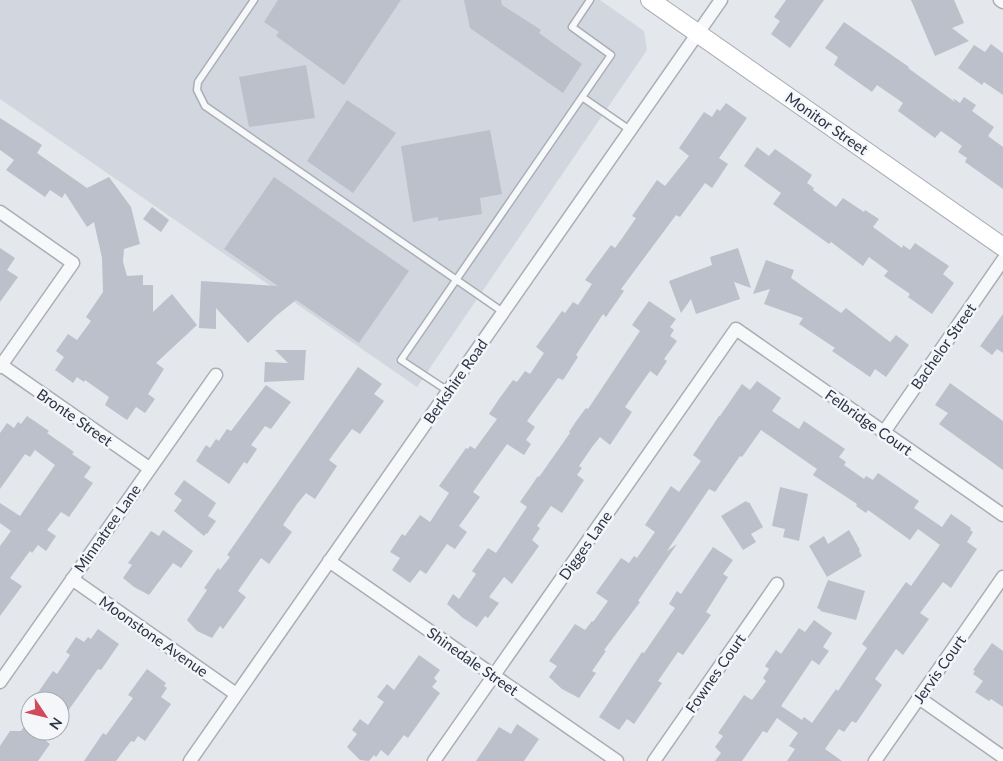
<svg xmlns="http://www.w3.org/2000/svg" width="1003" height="761" viewBox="0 0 1003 761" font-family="Lato,sans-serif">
<rect width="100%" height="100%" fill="#e4e7ec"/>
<path fill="#d2d6de" d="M0,0H600L644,31L647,50L417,387L0,99Z"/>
<path fill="#bbc0ca" d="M278,0H401L344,85L276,36L279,32L264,22Z
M464,0H501L502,5L541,30L539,33L582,64L563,93L470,28Z
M786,0H824L790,48L771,34L780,21L774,17Z
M911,0H954L964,23L952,28L969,41L935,56Z
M844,22L909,67L908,68L955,102L953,98L960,103L964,97L976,105L972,111L994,127L988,136L1003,147V189L965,162L967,158L958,152L962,146L941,131L935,138L898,111L903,103L877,85L872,92L834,65L838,57L825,48Z
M991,44L1003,53V95L984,82L982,85L958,68L974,45L985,52Z
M306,65L315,118L249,127L239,77Z
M347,100L396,133L353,193L307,161Z
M726,103L747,118L719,158L728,164L712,188L705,183L680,217L676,215L621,289L624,291L606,317L603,314L576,355L578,357L563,380L558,378L527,421L535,427L526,440L531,444L524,455L507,444L473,492L480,497L459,526L467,532L455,549L447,544L426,574L420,570L410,583L392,570L400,558L390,552L402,534L405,536L420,515L430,522L449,493L439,486L466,448L468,449L470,446L475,449L497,419L489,414L499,399L513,380L517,382L525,371L530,374L544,353L536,347L562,311L565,313L573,302L578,305L592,284L585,280L611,245L615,248L623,237L636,218L632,216L657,180L665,186L689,156L679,148L704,112L712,117L717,109L720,111Z
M0,118L42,145L37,153L87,188L109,177L131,207L140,244L124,249L123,262L127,276L143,275V285H153V312L172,294L197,325L156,363L164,369L148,394L155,399L145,413L136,407L127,420L105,405L109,397L85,380L84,382L77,377L73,383L55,370L64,357L56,351L68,334L77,340L91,321L86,317L103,292L102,258L94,222L87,227L65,193L62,198L50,190L45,197L6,170L14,160L0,150Z
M490,130L502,194L480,198L482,214L438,221V217L413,222L401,146Z
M757,147L769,156L775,149L812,175L807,183L814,188L813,190L836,207L843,198L864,212L865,210L879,219L873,227L902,248L903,245L910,250L915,243L949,266L943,274L954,283L932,314L908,297L910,294L884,276L888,271L869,257L863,266L831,242L829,244L773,204L781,193L744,166Z
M274,177L409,271L359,343L296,300L276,316L248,343L216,308V329L199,328L201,281L278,286L224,249Z
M152,207L169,220L161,232L143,219Z
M0,248L15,258L7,270L18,277L0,302Z
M738,248L751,288L734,282L740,299L696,314L691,299L681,313L669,281L712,265L710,257Z
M766,260L794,270L791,278L841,313L846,308L890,342L896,335L909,345L886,377L875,369L870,377L832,351L835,348L799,324L803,318L764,304L770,289L753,294Z
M649,301L676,319L670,327L674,330L670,336L677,341L664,359L667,361L657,376L650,371L625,407L632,412L610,445L600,437L592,447L579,466L582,468L577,475L584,480L562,513L551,506L537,526L540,528L532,540L539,546L512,584L504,577L489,597L499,603L488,618L485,616L477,627L463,618L447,604L453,594L459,599L476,574L472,571L488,548L496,553L527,507L520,502L538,476L539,477L570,433L569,432L577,420L586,408L588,409L640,331L632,325Z
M1003,314V353L997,349L992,355L980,346Z
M275,350H306L304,380L264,382L265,362L288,363Z
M358,367L382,384L374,394L384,401L360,434L352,429L329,460L337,466L315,499L306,493L297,504L283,525L292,532L269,564L261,558L256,565L238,591L246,597L223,629L220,626L212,638L197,631L187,620L207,590L204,588L218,568L220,570L230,557L227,555Z
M757,381L781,398L772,411L799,429L804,421L845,449L839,457L846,462L844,465L864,479L866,476L873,480L878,473L919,501L914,508L942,527L951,514L971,528L970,530L973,532L967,542L977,549L951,588L943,582L920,613L929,619L903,655L896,649L875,679L882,685L856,723L852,721L844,732L839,729L825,749L842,761H787L795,749L789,746L798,733L777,718L767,733L763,731L742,761H715L721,753L715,747L723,736L718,733L744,695L752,700L766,681L763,678L769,669L765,666L776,650L781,654L799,628L805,632L814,620L832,633L823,647L829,651L819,665L812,660L781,706L802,720L804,717L812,723L836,689L838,691L867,648L862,644L906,582L911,586L940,545L918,529L910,540L868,510L866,513L856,506L857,504L813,475L817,469L761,430L742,457L740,456L715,492L709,489L667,551L677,544L638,601L640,602L604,650L606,651L592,671L596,673L579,698L562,689L549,677L557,666L549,661L575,624L585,630L592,621L593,622L608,601L596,593L621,558L629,563L634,556L637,558L655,532L645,525L671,486L679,492L696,468L701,461L693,455L719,416H720L742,384L750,390Z
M950,383L1003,421V470L939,424L948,413L935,405Z
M266,385L291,402L271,429L265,426L251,445L257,449L247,464L244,462L229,484L196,461L206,445L210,448L216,439L219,441L227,429L231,431Z
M27,416L49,431L47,433L74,452L72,454L91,467L84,477L93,483L69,517L61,512L47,530L56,536L46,551L38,545L32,553L30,551L10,578L22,586L0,616V546L11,531L0,523V503L20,516L55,465L35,450L30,457L25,454L0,489V433L7,423L14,428L18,422L21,424Z
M184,480L216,503L208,516L216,521L207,534L206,533L204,536L174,511L182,500L174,494Z
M780,487L808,494L799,541L783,537L785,529L772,526Z
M746,501L748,503L749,502L763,527L751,534L756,542L743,550L721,516Z
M163,530L193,551L181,568L173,563L149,595L134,587L123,578L132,565L128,563L151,531L159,536Z
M849,530L860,550L859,551L862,556L827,577L809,546L824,536L828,544Z
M713,547L733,560L723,574L728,577L706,612L711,615L683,655L678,652L658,681L662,683L634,724L627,719L619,730L599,717L642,652L644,653L675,608L669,604L677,591L681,594Z
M828,580L865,591L856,620L820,611L821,610L817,608Z
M98,629L119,644L101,670L98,669L60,722V701H32L53,671L57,674L70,655L66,652L76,637L84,642L88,637L91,639Z
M992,643L1003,651V707L991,699L989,701L975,692L983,681L973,674L975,671L973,670Z
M419,655L440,670L434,678L437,681L432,687L440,693L408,738L404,735L388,756L381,750L376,757L374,755L369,761L360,760L347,747L357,734L352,730L360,719L368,725L384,702L377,697L387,684L394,690Z
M147,669L166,683L164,686L167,688L161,697L171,704L145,741L138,736L134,742L131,741L116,761H84L103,733L106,735L133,698L128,695Z
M30,718V731H54L46,741L50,744L38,761H0V746L10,731H21Z
M517,724L539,739L524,761H476L499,727L511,734Z"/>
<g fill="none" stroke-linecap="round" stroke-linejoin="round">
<defs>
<path id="lane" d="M254,0L198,82L197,90L205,106L503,312
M582,97L630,130
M448,391L401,360L611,55L572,27L590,0"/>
<path id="street" d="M1000,0L1003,2
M0,212L73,263L0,367
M1,365L149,468
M884,432L1003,260
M329,561L617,761
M72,579L236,694
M0,682L216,375
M919,698L1003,757
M190,761L721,0
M434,761L736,329L1003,515
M654,761L777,584
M875,761L1003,577"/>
<path id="secondary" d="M650,0L1003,247"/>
</defs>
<use href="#lane" stroke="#a9aeb7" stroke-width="9"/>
<use href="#street" stroke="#a9aeb7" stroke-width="15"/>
<use href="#secondary" stroke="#a9aeb7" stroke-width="20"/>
<use href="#lane" stroke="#f7f8fa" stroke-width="6"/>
<use href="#street" stroke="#f7f8fa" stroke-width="12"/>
<use href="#secondary" stroke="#fff" stroke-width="18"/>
</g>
<g text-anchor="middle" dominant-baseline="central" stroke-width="5" stroke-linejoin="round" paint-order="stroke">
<g font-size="15" fill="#2b3445" stroke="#f4f6f9">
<text transform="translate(827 123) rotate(35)">Monitor Street</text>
<text transform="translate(943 346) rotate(-55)">Bachelor Street</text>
<text transform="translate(455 381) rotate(-55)">Berkshire Road</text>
<text transform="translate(75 417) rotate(35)">Bronte Street</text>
<text transform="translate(869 422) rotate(35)">Felbridge Court</text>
<text transform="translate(107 528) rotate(-55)">Minnatree Lane</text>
<text transform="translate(585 545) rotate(-55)">Digges Lane</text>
<text transform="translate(154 636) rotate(35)">Moonstone Avenue</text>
<text transform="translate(473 661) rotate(35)">Shinedale Street</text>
<text transform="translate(939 669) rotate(-55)">Jervis Court</text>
<text transform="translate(715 673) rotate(-55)">Fownes Court</text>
</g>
</g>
<g transform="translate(45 716) rotate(125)"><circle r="24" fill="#f4f6f9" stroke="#a4a8b1"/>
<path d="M0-4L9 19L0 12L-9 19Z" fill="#d1495b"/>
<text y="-8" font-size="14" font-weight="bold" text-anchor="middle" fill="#2b3445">N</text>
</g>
</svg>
